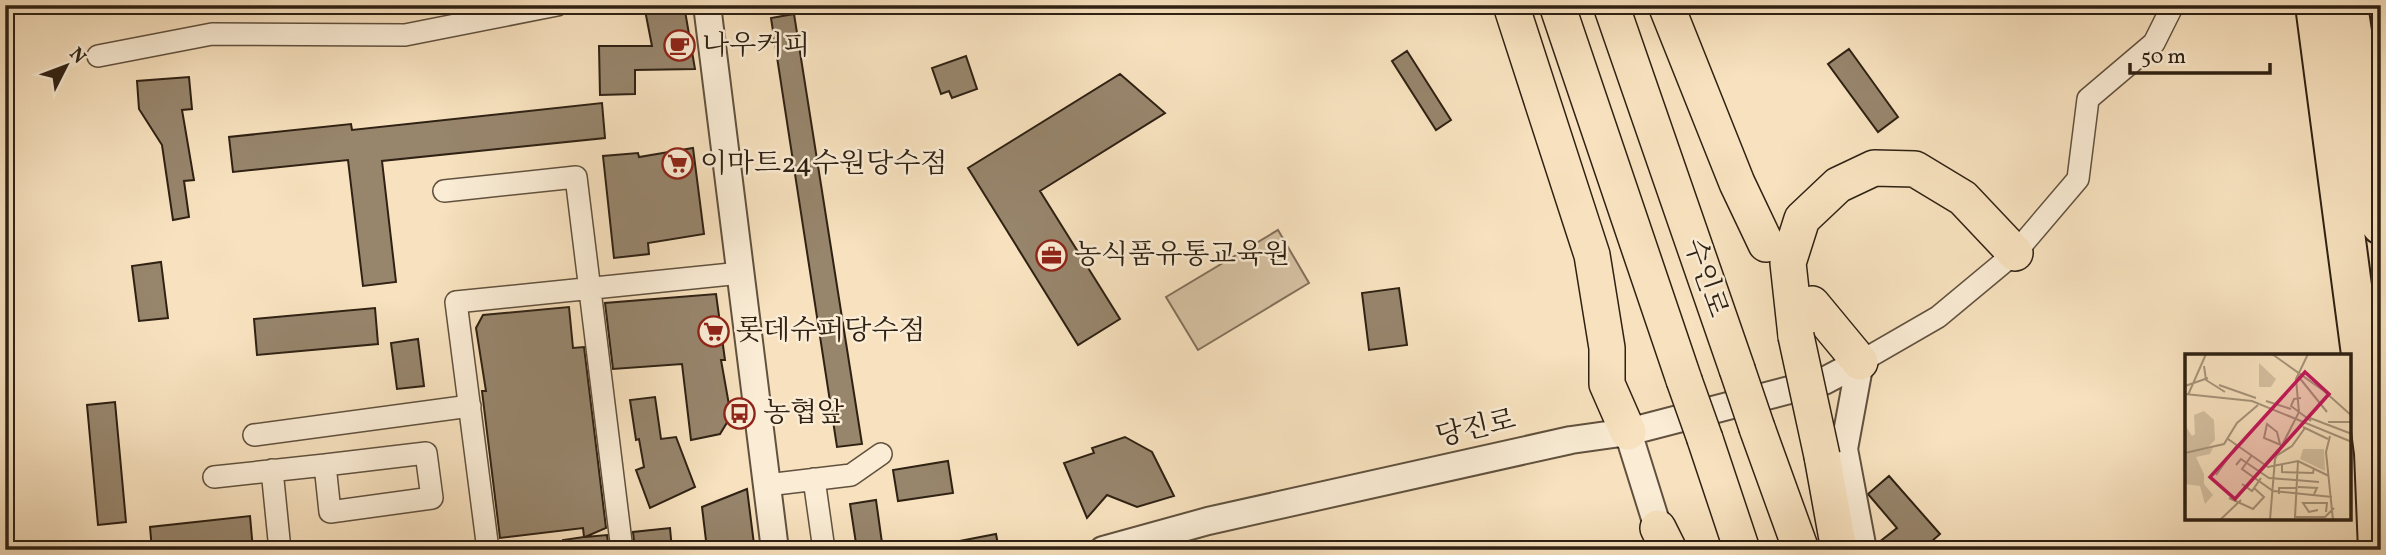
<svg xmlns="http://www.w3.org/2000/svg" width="2386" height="555" viewBox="0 0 2386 555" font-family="Vollkorn,'Noto Serif KR',serif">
<rect width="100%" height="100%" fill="#f7e1be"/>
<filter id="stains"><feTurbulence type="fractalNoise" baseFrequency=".00286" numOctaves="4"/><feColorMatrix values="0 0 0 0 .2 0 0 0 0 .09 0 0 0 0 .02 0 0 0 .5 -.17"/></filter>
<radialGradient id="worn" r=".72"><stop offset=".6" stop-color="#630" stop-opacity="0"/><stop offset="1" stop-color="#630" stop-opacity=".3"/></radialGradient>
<path fill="#d5c0a1" stroke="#82705a" stroke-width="2" d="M1278,230L1309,283L1198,350L1166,297Z"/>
<path fill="#97856c" stroke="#2f2113" stroke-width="2" d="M644,5H670L685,11L695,69L635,70V94L600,95L599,46H652Z
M794,14L862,444L837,447L771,18Z
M1849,49L1898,117L1878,132L1828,64Z
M1407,51L1451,120L1436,130L1392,61Z
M966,56L977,89L952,98L949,91L941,94L932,68Z
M1120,74L1165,113L1040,191L1120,319L1078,345L968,168Z
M189,77L192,109L182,110L194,180L184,181L189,217L173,220L162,145L139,109L137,81Z
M602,103L605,138L382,161L396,282L363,286L348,160L233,172L229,137L351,124L352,130Z
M693,148L704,234L648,243L649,254L614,258L603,156L638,153L639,157Z
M161,262L168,318L139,321L132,266Z
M1399,288L1407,345L1369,350L1362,293Z
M716,294L725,360H721L731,416L720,434L691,440L682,364L613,369L605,303Z
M569,307L573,348L584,347L606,528L585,537L607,535L609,550H563V540L584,537L583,528L500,538L482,391H486L476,328L483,315Z
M375,308L378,344L257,355L254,319Z
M418,339L424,386L397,389L391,343Z
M655,397L661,439L676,437L695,487L650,508L636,470L644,467L639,439L636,440L630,400Z
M115,402L126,522L98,525L87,405Z
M1125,437L1152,452L1174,496L1137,507L1107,495L1087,518L1064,463L1094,453L1092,448Z
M948,461L953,493L898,501L893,470Z
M1889,476L1940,534L1922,550H1878V543L1897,528L1868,494Z
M747,489L754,544L707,549L702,507Z
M876,500L883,550H857L850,504Z
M250,516L253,550H152L150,527Z
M670,528L672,550H635L633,532Z
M996,534L999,550H954V542Z"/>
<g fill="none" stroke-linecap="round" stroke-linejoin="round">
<defs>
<path id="minor" d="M98,56L212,34L405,35L557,5
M444,191L576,177L622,550
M1860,362L1938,317L2015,253L2078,179L2088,99L2154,43L2173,5
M254,435L470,406
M426,453L432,498L330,512L325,465Z
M272,470L280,550
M214,477L325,465
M814,479L824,550
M767,485L851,475L881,454
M488,550L456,302L741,273"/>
<path id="tertiary" d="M707,5L775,550
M1860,362L1844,449L1863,550
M1628,432L1663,544
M1103,550L1208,521L1571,440L1628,432L1824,381L1860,362"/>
<path id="trunk" d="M1511,5L1592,255L1607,348V384L1628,432
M1557,5L1684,380
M1611,5L1737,369
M1666,5L1737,183L1766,244
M1812,304L1860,362
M1796,336L1788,263L1802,219L1838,185L1874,168L1915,169L1963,198L2015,253
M1757,428L1801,550
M1705,439L1742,550
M1822,456L1839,550
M1658,528L1669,550"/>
<path id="motorway" d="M2315,5L2374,453L2378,550
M2348,5L2381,225"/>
</defs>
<use href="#minor" stroke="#61513e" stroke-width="24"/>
<use href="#tertiary" stroke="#61513e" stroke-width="30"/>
<use href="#trunk" stroke="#2f2113" stroke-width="38"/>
<use href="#motorway" stroke="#2f2113" stroke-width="42"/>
<use href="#minor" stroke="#faecd5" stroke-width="21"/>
<use href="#tertiary" stroke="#faecd5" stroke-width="26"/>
<use href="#trunk" stroke="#f7e1be" stroke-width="35"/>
<use href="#motorway" stroke="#f7e1be" stroke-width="38"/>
<defs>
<path id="trunk-bridge" d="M1796,336L1822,456
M1737,369L1757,428
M1684,380L1705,439"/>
</defs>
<use href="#trunk-bridge" stroke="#2f2113" stroke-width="38" stroke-linecap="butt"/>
<use href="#trunk-bridge" stroke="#f7e1be" stroke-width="35"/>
</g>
<defs>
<symbol id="cafe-ring" viewBox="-11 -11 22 22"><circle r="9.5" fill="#faecd5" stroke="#8f2418" stroke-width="1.5"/><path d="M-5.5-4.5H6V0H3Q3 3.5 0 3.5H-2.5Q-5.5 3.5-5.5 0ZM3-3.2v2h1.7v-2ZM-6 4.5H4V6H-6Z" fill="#8f2418"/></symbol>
<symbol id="supermarket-ring" viewBox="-11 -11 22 22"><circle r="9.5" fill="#faecd5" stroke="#8f2418" stroke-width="1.5"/><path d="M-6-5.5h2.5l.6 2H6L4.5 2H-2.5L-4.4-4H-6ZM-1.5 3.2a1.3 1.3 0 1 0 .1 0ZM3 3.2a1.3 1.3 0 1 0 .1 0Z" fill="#8f2418"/></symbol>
<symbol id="office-ring" viewBox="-11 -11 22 22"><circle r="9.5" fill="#faecd5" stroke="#8f2418" stroke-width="1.5"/><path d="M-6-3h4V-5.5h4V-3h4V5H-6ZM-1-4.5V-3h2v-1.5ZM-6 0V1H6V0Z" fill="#8f2418"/></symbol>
<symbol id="bus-ring" viewBox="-11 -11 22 22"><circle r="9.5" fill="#faecd5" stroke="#8f2418" stroke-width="1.5"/><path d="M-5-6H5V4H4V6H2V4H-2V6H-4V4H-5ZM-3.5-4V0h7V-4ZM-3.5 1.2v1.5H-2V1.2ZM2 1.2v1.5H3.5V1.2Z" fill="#8f2418"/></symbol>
</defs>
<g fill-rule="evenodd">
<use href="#cafe-ring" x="662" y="28" width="35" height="35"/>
<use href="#supermarket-ring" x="660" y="146" width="35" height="35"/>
<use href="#office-ring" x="1034" y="238" width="35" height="35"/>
<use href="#supermarket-ring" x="696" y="314" width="35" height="35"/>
<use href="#bus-ring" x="722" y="396" width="35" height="35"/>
</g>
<g text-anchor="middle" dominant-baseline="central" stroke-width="5" stroke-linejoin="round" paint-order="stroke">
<g font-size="28" fill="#2f2113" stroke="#faecd5" text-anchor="start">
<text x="702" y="46">나우커피</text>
<text x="700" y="164">이마트24수원당수점</text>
<text x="1074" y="255">농식품유통교육원</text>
<text x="736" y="331">롯데슈퍼당수점</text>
<text x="763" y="413">농협앞</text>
</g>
<g font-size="28" fill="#2f2113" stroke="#faecd5">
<text transform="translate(1705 278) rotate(71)">수인로</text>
<text transform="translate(1476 429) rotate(-13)">당진로</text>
</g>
</g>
<g transform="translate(2185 354)">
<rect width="166" height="166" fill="#f7e1be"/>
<path d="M74,9L91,25L86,33H74ZM19,57L29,66L30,86L23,93L7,98L28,94L25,100L11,103L19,120V130L28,141L20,150L15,132L0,130V71L7,82L10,80L9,61ZM118,95H139L140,117L115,105Z" fill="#d5c0a1"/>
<path fill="none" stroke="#a7947a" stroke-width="2" d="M87,0L139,37L167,62M19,12L21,26L40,38M113,22L142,58M34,31L71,44M0,32L23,24M0,40L67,47L167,88M3,41L21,0M116,44L109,45L106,52L126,67M81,47L106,55M125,64L167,80M143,68H165M118,73L143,85M145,82L141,98L148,166M43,85L83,113L113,107L144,122M95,90L92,78L82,70L79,84L96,91M0,99L39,90L52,69L73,51M67,101L57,115L88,137L147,143M91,102L107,92L120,74M113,107L110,163H140L149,154M97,110V118L128,119L129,114M51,111L56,105L84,124L134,128M31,121L52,91M57,130L67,137L76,124M113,133L132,134L129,140M94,140V134H111M44,144L68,155L79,143L69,134M133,156L124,158L118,149H142L141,158M35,166L56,146M85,166L90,105L114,58L111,25L123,0"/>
<path fill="#c2185b" fill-opacity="0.15" stroke="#c2185b" stroke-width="3.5" d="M120,18L144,40L50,145L25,123Z"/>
<rect width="166" height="166" fill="none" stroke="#2f2113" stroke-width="3.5"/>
</g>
<rect width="2386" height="555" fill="none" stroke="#f7e1be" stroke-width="28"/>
<rect x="7" y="7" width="2372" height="541" fill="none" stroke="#2f2113" stroke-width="3.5"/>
<rect x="14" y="14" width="2358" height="527" fill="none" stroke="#2f2113" stroke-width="2"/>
<g transform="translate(66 66) rotate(48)" stroke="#faecd5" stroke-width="5" paint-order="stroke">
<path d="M0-5L12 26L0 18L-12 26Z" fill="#2f2113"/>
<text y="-10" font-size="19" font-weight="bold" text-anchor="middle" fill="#2f2113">N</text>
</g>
<path d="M2130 63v10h140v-10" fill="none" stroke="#2f2113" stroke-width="3.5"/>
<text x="2141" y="63" font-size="21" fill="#2f2113" stroke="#faecd5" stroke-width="5" paint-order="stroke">50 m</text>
<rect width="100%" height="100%" filter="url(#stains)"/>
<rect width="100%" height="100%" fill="url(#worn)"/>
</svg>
